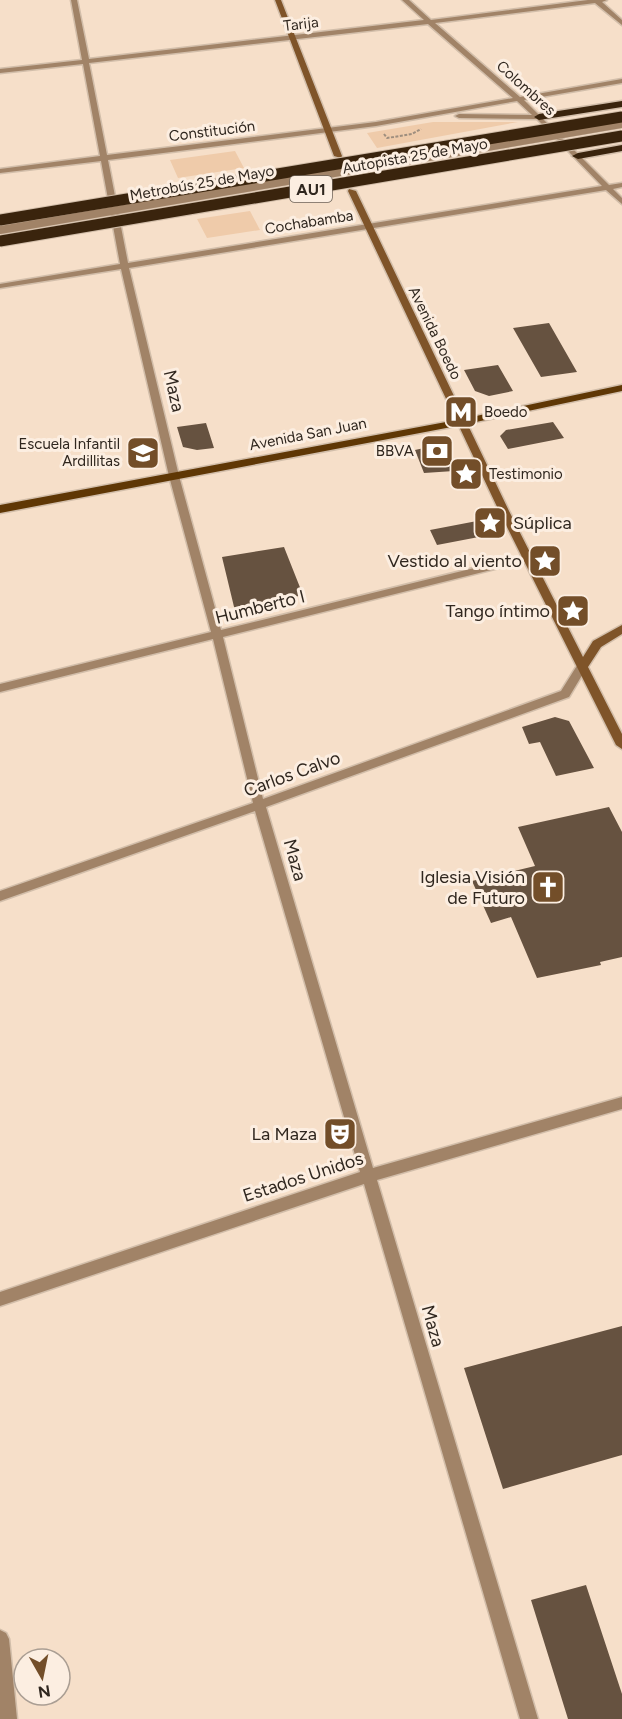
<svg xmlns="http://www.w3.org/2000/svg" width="622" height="1719" viewBox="0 0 622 1719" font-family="Figtree,sans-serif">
<rect width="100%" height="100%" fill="#f6dfc9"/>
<path fill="#efcbaa" d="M433,122H518L377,148L367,133Z
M235,151L244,168L178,178L170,160Z
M250,211L260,230L207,238L197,219Z"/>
<path fill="#665240" d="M549,323L577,372L541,377L513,328Z
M498,365L513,391L489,396L475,391L464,370Z
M553,422L564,438L508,449L500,436L506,430Z
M206,423L214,448L197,450L183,447L177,427Z
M433,446L444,449L454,471L424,473L415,450Z
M477,521L484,536L437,545L430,530Z
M284,547L303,595L235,611L222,557Z
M555,717L569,721L594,768L556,776L540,742L529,744L522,727Z
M609,807L622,832V957L600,962L601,965L537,978L511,917L491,923L472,881L535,866L518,827Z
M622,1326V1455L503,1489L464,1368Z
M586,1585L622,1694V1719H568L531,1600Z"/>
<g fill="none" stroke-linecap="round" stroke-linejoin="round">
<defs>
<path id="minor" d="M71,0H77L89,59L424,20L402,0H409L431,20L588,0H607L602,2L622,20V25L595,3L435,23L520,97L622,79V83L524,100L609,185L622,183V187L613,189L622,198V204L606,190L129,268L179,476L221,630L527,555L532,558L527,561L223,637L263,799L561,691L578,664H586L587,667L569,697L266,807L373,1168L622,1097V1109L377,1180L538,1719H520L364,1184L0,1306V1292L360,1172L255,811L0,901V891L253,803L213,639L0,692V684L211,632L169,476L121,269L0,288V284L120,264L101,161L0,173V169L100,156L83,64L0,73V69L82,60ZM428,24L513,98L376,122L107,155L89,63ZM517,101L532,115L459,114L455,116L459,118L537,119L602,186L128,263L108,160L376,126Z
M0,1630L6,1633L9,1639L17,1719H0Z"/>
<path id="secondary" d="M275,0H281L342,156L341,158L334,156Z
M349,189L356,191L509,511L583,657L593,641L622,625V634L601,647L588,667L622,734V749L616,745L499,511L348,191Z"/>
<path id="primary" d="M622,385V391L462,425L0,513V505L462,419Z"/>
<path id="motorway" d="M622,101V107L539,120L534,117L539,114Z
M622,145V151L578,159L572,156L578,153Z"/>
</defs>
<use href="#minor" stroke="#d2beaa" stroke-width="3"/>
<use href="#secondary" stroke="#d2beaa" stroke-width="3"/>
<use href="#primary" stroke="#d2beaa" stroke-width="3"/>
<use href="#motorway" stroke="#d2beaa" stroke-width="3"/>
<path stroke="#9e8e7e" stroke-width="2" stroke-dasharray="3 1.5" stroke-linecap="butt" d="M384,134L387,138L412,134L421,129"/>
<use href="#minor" fill="#a18367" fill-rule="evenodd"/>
<use href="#secondary" fill="#7f5429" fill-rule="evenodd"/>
<use href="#primary" fill="#5f3705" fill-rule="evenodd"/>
<use href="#motorway" fill="#3a240d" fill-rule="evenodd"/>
<defs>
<path id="service-bridge" d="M0,230L622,124"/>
<path id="motorway-bridge" d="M0,220L622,117
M0,241L622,136"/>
</defs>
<use href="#service-bridge" stroke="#d2beaa" stroke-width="9" stroke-linecap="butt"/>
<use href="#motorway-bridge" stroke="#d2beaa" stroke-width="13" stroke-linecap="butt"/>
<use href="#service-bridge" stroke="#a18367" stroke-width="8"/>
<use href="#motorway-bridge" stroke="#3a240d" stroke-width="11"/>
</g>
<defs>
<symbol id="metro-square" viewBox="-11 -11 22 22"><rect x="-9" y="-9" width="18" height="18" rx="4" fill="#734e29" stroke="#fceee1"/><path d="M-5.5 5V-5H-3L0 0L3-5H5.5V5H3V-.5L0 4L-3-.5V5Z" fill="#fff"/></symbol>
<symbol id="bank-square" viewBox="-11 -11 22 22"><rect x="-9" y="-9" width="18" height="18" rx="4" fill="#734e29" stroke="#fceee1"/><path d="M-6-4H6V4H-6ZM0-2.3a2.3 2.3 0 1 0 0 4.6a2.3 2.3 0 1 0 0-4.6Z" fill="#fff"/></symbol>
<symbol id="school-square" viewBox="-11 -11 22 22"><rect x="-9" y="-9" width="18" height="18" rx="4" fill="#734e29" stroke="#fceee1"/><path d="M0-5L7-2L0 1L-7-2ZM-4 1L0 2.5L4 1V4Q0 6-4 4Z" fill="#fff"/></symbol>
<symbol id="sight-square" viewBox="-11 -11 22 22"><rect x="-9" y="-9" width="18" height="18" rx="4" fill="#734e29" stroke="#fceee1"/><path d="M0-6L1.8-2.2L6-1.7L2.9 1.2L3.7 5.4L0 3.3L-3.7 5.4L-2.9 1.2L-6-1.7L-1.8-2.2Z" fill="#fff"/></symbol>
<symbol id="church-square" viewBox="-11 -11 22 22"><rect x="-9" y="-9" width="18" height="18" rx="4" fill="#734e29" stroke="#fceee1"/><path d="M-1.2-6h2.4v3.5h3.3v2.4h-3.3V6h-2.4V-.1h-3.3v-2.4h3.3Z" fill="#fff"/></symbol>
<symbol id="theatre-square" viewBox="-11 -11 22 22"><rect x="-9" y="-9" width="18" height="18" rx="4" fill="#734e29" stroke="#fceee1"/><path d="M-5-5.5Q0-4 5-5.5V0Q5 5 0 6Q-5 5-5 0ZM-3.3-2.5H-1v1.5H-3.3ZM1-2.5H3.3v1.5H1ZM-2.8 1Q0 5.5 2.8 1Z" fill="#fff"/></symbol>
</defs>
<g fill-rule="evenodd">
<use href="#metro-square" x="442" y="393" width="38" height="38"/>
<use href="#bank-square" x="418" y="432" width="38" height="38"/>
<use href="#school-square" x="124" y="434" width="38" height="38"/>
<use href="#sight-square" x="447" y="455" width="38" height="38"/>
<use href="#sight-square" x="471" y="504" width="38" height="38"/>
<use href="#sight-square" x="526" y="542" width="38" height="38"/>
<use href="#sight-square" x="554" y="592" width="38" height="38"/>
<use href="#church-square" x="529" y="868" width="38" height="38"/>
<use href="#theatre-square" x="321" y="1115" width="38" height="38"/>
</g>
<g text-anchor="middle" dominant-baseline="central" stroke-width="6" stroke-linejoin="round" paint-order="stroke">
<g font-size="15" fill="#30271f" stroke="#fceee1">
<text transform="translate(301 24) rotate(-7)">Tarija</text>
<text transform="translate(526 88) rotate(42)">Colombres</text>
<text transform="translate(212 131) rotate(-7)">Constitución</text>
<text transform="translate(415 156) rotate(-10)">Autopista 25 de Mayo</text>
<text transform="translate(202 183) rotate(-10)">Metrobús 25 de Mayo</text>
<text transform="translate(309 222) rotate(-9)">Cochabamba</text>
<text transform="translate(435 333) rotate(64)">Avenida Boedo</text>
<text transform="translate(308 434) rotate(-11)">Avenida San Juan</text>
</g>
<g font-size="15" fill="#30271f" stroke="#fceee1" text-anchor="start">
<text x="484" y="412">Boedo</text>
<text x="120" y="444" text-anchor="end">Escuela Infantil<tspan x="120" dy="17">Ardillitas</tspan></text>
<text x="414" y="451" text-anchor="end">BBVA</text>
<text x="489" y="474">Testimonio</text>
</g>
<rect fill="#fceee1" stroke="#6d6359" stroke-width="1.5" x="290" y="176" width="42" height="26" rx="4.5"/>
<g font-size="16" font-weight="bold" fill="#30271f">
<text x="311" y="189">AU1</text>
</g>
<g font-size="18" fill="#30271f" stroke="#fceee1">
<text transform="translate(174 391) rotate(77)">Maza</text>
<text transform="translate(260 607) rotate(-14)">Humberto I</text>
<text transform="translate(292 774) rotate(-20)">Carlos Calvo</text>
<text transform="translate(295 860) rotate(74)">Maza</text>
<text transform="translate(303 1177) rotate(-18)">Estados Unidos</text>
<text transform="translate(433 1326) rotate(74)">Maza</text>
</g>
<g font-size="18" fill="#30271f" stroke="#fceee1" text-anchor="end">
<text x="513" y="523" text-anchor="start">Súplica</text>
<text x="522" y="561">Vestido al viento</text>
<text x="550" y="611">Tango íntimo</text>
<text x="525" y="877">Iglesia Visión<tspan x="525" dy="21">de Futuro</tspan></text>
<text x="317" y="1134">La Maza</text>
</g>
</g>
<g transform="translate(42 1677) rotate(171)"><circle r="28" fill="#fceee1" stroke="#aa9e93" stroke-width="1.5"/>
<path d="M0-4.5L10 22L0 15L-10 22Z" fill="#734e29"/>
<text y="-9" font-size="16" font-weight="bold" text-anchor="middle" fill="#30271f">N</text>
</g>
</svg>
